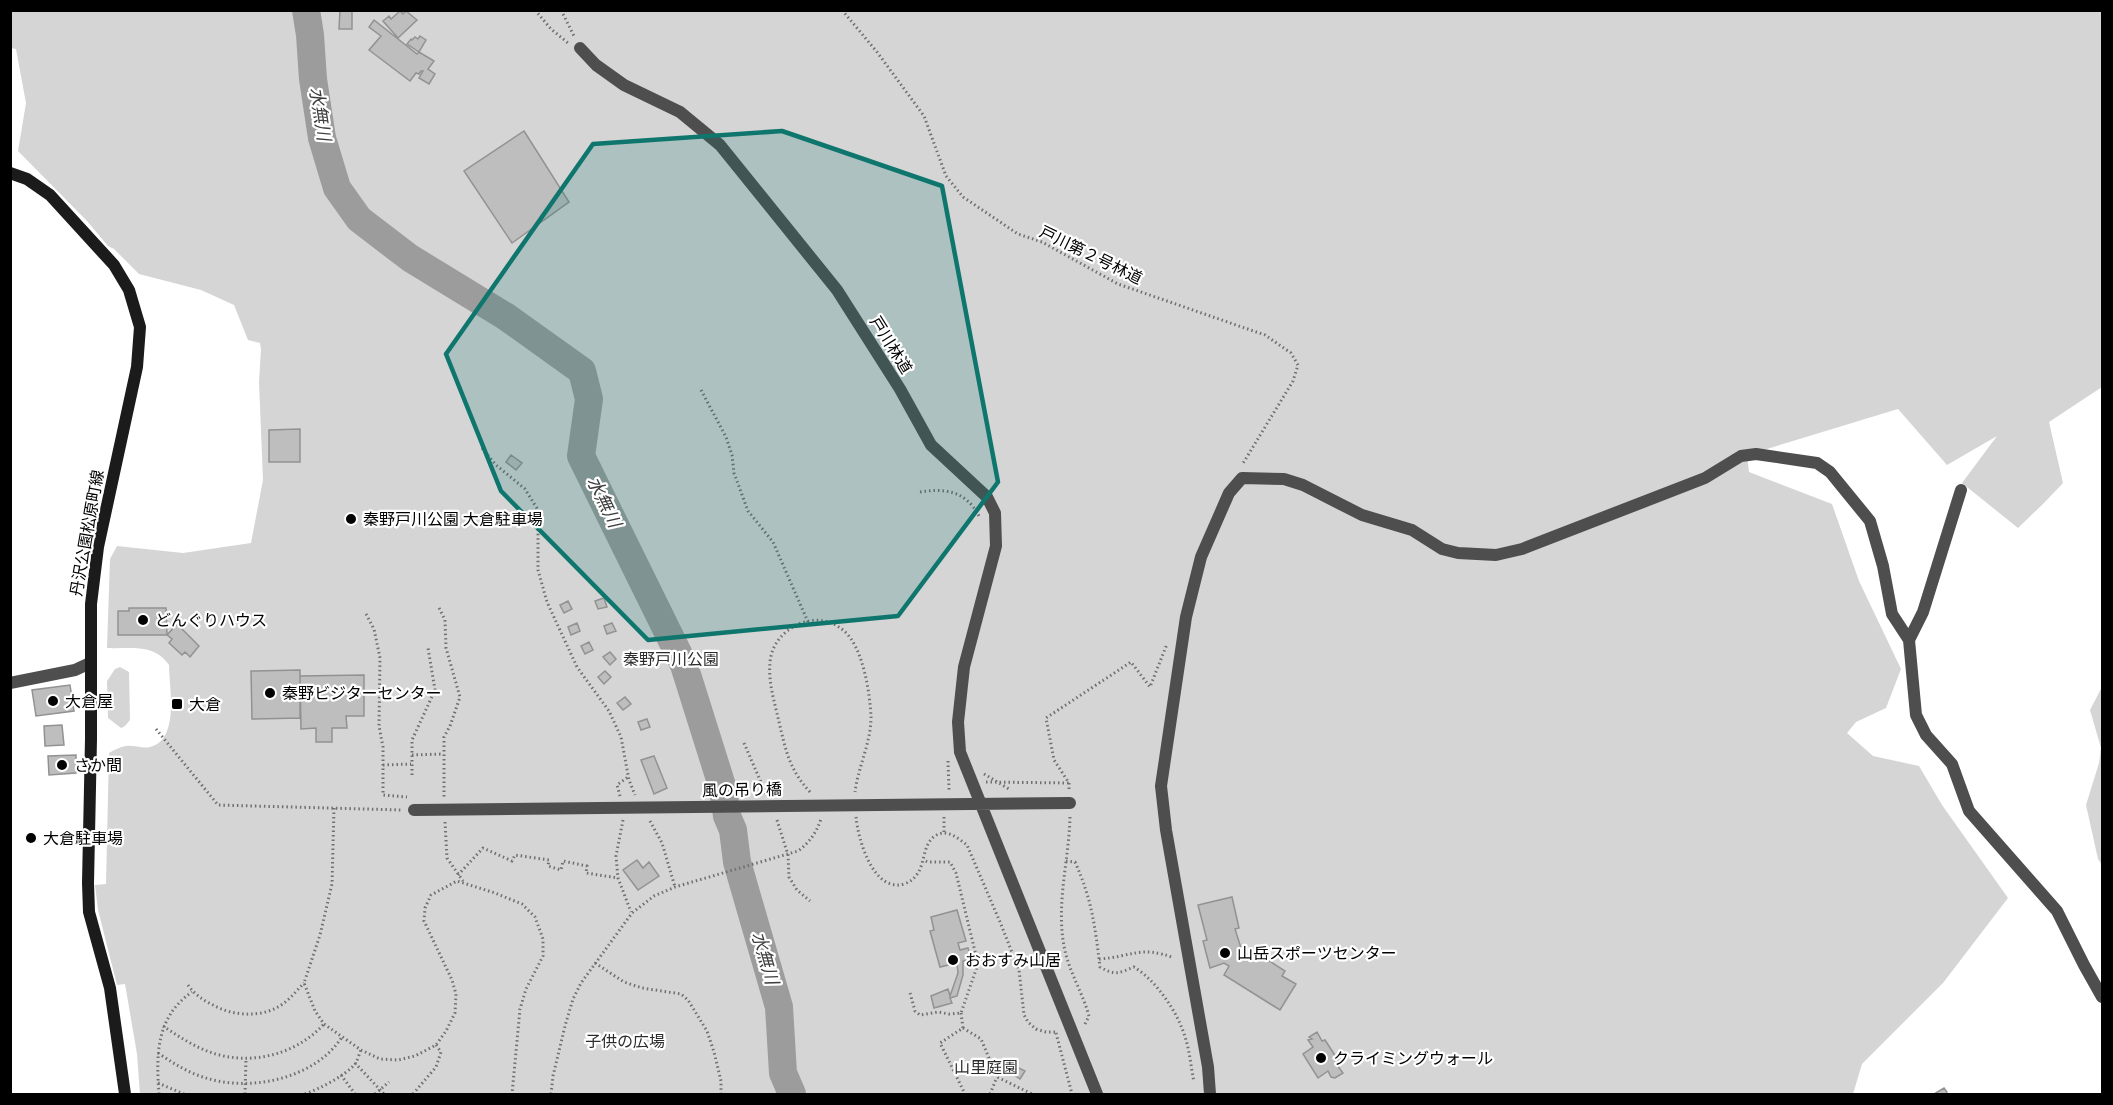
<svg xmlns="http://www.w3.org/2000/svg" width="2113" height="1105" viewBox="0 0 2113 1105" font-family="'Fira Sans Condensed','Noto Sans JP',sans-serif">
<rect width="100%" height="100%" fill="#fff"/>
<path fill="#d5d5d5" d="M11,10L2102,11V387L2049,422L2063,483L2044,503L2018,528L1962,483L1997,436L1947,465L1898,409L1747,455L1749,472L1832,504L1859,581L1901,669L1886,708L1856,722L1847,733L1873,756L1919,766L1942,805L2008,898L1943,983L1862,1064L1853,1094H140L137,1054L125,984L117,985L98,910L95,885L106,884L109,753C114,750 120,747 126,746C134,745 143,749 150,747C180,740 169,687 169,665C154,643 131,649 107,648L110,559L117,546L183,553L251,543L263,480L259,382L261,349L260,343L248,340L234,305L201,290L139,274L114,249L108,246L87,221L18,151L26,103L16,49L11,48Z
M120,667L129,672L130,720L125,726L121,728L108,718L107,681L115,669Z
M2102,687V865L2098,859L2086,805L2099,763L2101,748L2090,710Z"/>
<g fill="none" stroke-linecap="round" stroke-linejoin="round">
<path stroke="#9c9c9c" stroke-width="28" d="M306,10L310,35L313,79L322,138L337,188L359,219L410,258L505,316L582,371L589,399L581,456L684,665L723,789L727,816L733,830L737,862L779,1007L783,1073L792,1094"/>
</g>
<path fill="#bebebe" stroke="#929292" stroke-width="1.5" d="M340,10H352V29H339Z
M400,11L403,14L406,11L417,20L398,38L383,21L389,16L391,19Z
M374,20L417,54L419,52L434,61L428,69L435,74L429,84L419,78L423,71H421L419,74L416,73L410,81L369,50L381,36L369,27Z
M420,36L426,40L419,52L407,44L411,39L412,40L415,37L418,39Z
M524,131L569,202L512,243L464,171Z
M300,429V462H269V430Z
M511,455L522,463L516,470L506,462Z
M604,598L607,607L598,609L595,601Z
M568,601L572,609L564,613L560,605Z
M129,608H166L167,635H118V611H129Z
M577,623L580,631L571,635L568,627Z
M612,623L616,631L607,634L604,626Z
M177,624L199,646L190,657L185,652L182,655L169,643L172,639L167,635Z
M589,642L593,650L585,654L581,646Z
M610,652L616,659L610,665L603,657Z
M300,670V718L252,719L251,671Z
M605,671L611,677L604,684L598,677Z
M364,675V716H346L347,728H332V742H316V728L301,729L300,676Z
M70,685L74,711L36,716L32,690Z
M625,697L631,704L623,710L617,703Z
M647,719L650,727L641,730L638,722Z
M62,725L64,745L45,746L44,726Z
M76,755V773L49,775L48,756Z
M654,756L667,788L654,794L641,760Z
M637,860L643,868L649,862L659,876L638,890L623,870Z
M1232,897L1239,928L1235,929L1242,951L1256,961L1260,955L1285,971L1282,976L1296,984L1280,1010L1224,975L1229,966L1224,963L1210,968L1203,941L1207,940L1198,905Z
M957,910L966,941L958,943L960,950L968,948L971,959L963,961V975L957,996L950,998L952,1003L934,1008L931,996L948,989L950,996L958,973L957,963L940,967L930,931L934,930L931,917Z
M1317,1032L1322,1041L1325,1040L1340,1063L1337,1065L1343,1073L1335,1078L1331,1077L1328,1071L1318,1078L1303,1054L1313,1047L1308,1040L1312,1039L1309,1037Z
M1015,1066L1025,1071L1020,1079L1011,1073Z
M1944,1088L1947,1092L1946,1094H1934Z"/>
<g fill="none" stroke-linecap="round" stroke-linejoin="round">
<path stroke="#707070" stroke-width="3" stroke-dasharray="1.5 3" stroke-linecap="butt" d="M535,10L551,29L568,43
M561,10L574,36
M842,10L877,52L924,116L946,176L963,197L1018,234L1042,242L1118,284L1265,335L1291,353L1298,365L1293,381L1242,465
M701,390L726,437L732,455L734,473L748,511L773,542L808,622
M482,448L496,465L525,489L538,510V570L547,602L577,667L609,711L621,737L629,780L635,795
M920,492C945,488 966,491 979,516
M439,608L445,620L446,648L460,697L450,726L444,737V797
M366,614L374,629L380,658L379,726L383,747V795L407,797
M156,729L218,805L401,810
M744,743L766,794
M412,755L443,754
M948,761L949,790
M383,765L411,764
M984,774L1009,789
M412,775V740L435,690L428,648
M986,782L1069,783
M1069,789V783L1054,760L1046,718L1131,662L1150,687L1167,644
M810,792C789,769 786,751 779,722C775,704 768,682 770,663C772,628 817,606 844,631C863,647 870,693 871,717C871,743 858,767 855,792
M620,796L617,785L628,777
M334,808L332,884L320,935L304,983L315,1011L324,1024L361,1050L380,1059L398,1060L415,1056L436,1045L446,1031L455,1013L456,994L452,980L424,921L425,908L431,895L457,881L495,893L522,904L535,917L543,939V956L526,989L520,1009L512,1094
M856,817C858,839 873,893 904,884C910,882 914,879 918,873C925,862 923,844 935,836C946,828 958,838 967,845L1000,922L1019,970L1024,1015L1028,1022L1036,1029L1046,1032H1057
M944,817V833
M1070,817C1069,861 1055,906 1065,951C1070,973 1083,994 1089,1016L1084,1026
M623,820L616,856L618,878L631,912
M777,820L788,855L789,877L797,890L810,901
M650,821L662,843L675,887
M445,822L447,858L463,881
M1066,861L1075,862C1092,900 1095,926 1100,967C1115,976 1119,973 1134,967C1157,981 1179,1014 1186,1040C1190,1053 1191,1068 1194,1082
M458,875L483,848L512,861L515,855L549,860L548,866L561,870L563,861L587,866L586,873L618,878
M1099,959C1131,957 1141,945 1174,958
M595,963L624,982L642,988L681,994L688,1000L707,1031L714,1052L721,1081V1094
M188,985C194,994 203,1000 213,1005C234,1017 265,1018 284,1003C292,997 298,989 304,983
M910,993L915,1011L920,1015L938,1012L949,1014L961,1013L978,964L956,873L950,862H928L923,860
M961,1013L963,1028L940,1043L965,1094
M163,1026C175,1034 187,1042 200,1048C242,1068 293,1058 324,1024
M963,1028L981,1039L997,1077L1032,1094
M1056,1033L1072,1094
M158,1053C173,1063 187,1072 203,1077C249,1093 315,1079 342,1037
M355,1063L384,1094
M341,1075L355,1094
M158,1083L184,1094
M159,1094C156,1054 156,1017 192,992
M245,1094L246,1059
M305,1094C319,1089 345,1076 355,1064C358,1060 359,1054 361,1050
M375,1094L389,1082
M413,1094L436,1067L441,1052L436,1045
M551,1094L553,1076L565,1026L573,999L581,983L632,913L654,896L675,887L798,851C810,842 816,833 821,819
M990,1094L997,1077"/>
<path stroke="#4e4e4e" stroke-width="12" d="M580,48L596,65L624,85L680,112L720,145L837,290L900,389L931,445L987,497L995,513L996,546L964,667L958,722L960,752L1097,1094
M1909,640L1923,612L1961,490
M10,683L75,670L90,663
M414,810L1070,803
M1210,1094L1208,1067L1166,830L1161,786L1186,617L1201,557L1229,493L1242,478L1284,479L1303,485L1362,515L1412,530L1442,549L1458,553L1496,555L1522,549L1705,478L1741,456L1756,454L1817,463L1830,472L1870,521L1883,566L1892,614L1909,640L1916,715L1926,735L1952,764L1969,811L2057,911L2084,965L2102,997"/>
<path stroke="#1b1b1b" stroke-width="12" d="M10,173L27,179L50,195L114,265L129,290L140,327L137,367L98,547L91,604V739L88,883L89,912L110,988L125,1094"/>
</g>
<path fill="#0f766e" fill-opacity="0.2" stroke="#0f766e" stroke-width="4.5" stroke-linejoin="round" d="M782,131L942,186L998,482L898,616L648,640L501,491L446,354L593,144Z"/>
<g fill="#000" stroke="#fff" stroke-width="2">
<circle cx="351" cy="519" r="6"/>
<circle cx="143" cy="620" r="6"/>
<circle cx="270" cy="693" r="6"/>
<circle cx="53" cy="701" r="6"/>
<rect x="171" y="698" width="12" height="12" rx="3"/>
<circle cx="62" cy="765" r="6"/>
<circle cx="31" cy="838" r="6"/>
<circle cx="1225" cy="953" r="6"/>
<circle cx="953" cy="960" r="6"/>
<circle cx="1321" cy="1058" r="6"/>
</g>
<g text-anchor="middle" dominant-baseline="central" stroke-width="4.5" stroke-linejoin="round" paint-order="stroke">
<g font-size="16" fill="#000" stroke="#fff">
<text transform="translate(1091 255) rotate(26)">戸川第２号林道</text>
<text transform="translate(891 345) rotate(58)">戸川林道</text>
<text transform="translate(87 533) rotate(-80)">丹沢公園松原町線</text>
<text transform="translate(742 790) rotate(-1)">風の吊り橋</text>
</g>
<g font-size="16" fill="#000" stroke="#fff" text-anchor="start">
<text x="363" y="519">秦野戸川公園 大倉駐車場</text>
<text x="155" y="620">どんぐりハウス</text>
<text x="282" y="693">秦野ビジターセンター</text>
<text x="65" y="701">大倉屋</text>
<text x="189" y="704">大倉</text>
<text x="74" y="765">さか間</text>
<text x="43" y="838">大倉駐車場</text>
<text x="1237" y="953">山岳スポーツセンター</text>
<text x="965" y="960">おおすみ山居</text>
<text x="1333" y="1058">クライミングウォール</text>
</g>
<g font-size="16" fill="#2c2c2c" stroke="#fff">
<text x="671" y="659">秦野戸川公園</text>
<text x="625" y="1041">子供の広場</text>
<text x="986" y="1067">山里庭園</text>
</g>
<g font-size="18" font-style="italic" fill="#3d3d3d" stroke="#fff">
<text transform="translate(320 114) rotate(81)">水無川</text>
<text transform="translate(604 502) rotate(64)">水無川</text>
<text transform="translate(765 958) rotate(74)">水無川</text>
</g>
</g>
<rect width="2113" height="1105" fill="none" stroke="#000000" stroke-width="24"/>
</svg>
